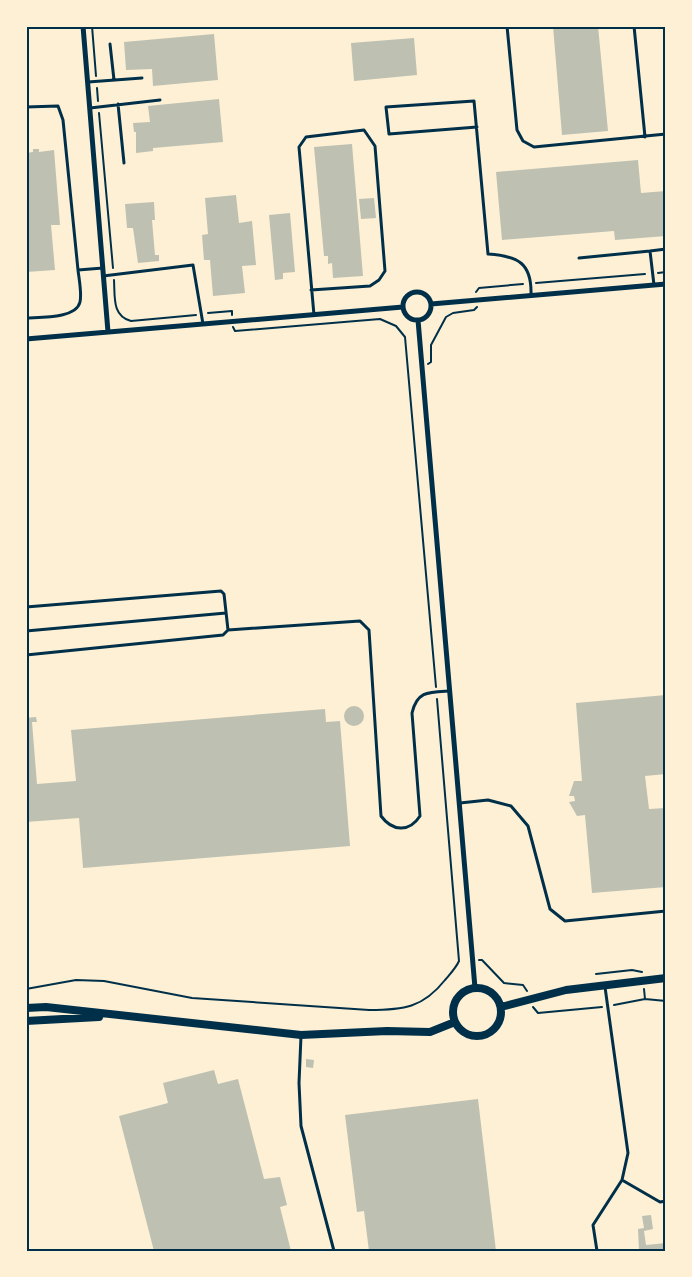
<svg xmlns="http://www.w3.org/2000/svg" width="692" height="1277" viewBox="0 0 692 1277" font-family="'Golos Text',sans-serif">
<rect width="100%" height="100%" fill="#fdf0d5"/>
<path fill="#bec0b2" d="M553,26H598L608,131L562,135Z
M214,34L218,80L153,86L152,69L126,70L124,42Z
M414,38L417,75L354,81L351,43Z
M219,99L223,142L153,148V151L136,153V132H134L133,123L150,122L148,106Z
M352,144L363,276L333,278L332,263L328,264V256H324L314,147Z
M33,149H39V152L54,150L60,225H51L55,270L26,272V217H29L26,153L33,152Z
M638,160L641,193L666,191V236L615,240L614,231L502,240L496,172Z
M236,195L239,223L252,221L256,265L242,266L245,293L213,296L210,260H204L202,235L208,234L205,198Z
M374,198L376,218L361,219L359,199Z
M154,202L155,220H152L155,255H159V261L138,263L133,228H127L125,204Z
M290,213L295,272L283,273V279L275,280L269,215Z
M666,695V774L645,776L649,809L666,808V887L592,893L585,815L577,816L569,802L575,801L574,796H569L574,781H582L576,703Z
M344 716a10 10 0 1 1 20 0a10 10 0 1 1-20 0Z
M325,709L326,722L340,721L350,846L83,868L79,818L26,822V718L36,717L37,722H32L37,784L76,781L71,730Z
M26,839L29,851L26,859Z
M306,1059L314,1060L313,1068L306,1067Z
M214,1070L218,1084L238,1079L264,1179L280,1177L287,1205L280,1207L291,1251H154L119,1116L168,1103L163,1083Z
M478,1099L496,1251H369L364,1211L357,1212L345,1115Z
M651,1215L653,1229L644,1231L646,1245L666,1243V1251H639L638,1229L644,1228L642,1216Z"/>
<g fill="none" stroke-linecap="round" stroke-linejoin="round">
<path stroke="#003049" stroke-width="2" d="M92,26L96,76
M97,88L98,101
M99,113L113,268
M658,273L666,272
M114,280C115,297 112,316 131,321L196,315
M536,283L645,274
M476,292L479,288L523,284
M208,313L232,311V315
M233,327L235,331L380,319L396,326L405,337L436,687
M428,364L431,362V345L446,317L453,313L474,310L477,307
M479,960H482L504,983L523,985L527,991
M596,974L632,970L642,972
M26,989L76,980L104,981L192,998L369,1010C403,1010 423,1008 445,980C450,974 456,968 459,961L437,699
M644,989L645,999
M614,1005L645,999L666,1001
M533,1007L538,1013L602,1007"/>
<path stroke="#003049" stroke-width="3" d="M507,26L517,130L523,141L534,147L666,134
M634,26L645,137
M110,44L114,80
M88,82L142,78
M118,104L124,163
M26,107L58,106L63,120L78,270L103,268
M90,108L160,100
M477,127L389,134L386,107L474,101L488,254C518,256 532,263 531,295
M579,258L650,251
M103,276L193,265L203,324
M654,285L650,251L666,249
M311,290L370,286L379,280L385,271L375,146L364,130L306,137L299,147L314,315
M26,318C40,317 76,319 80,302C82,293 79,279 78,270
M26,607L221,591L224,594L228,630
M26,631L226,613
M26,655L223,635L228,630L360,621L369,630L381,816C392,831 409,833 420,816L412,713C417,691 429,692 449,691
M460,803L488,800L511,806L528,826L550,909L565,921L666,911
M301,1036L299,1083L301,1126L334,1251
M622,1180L660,1202L666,1201
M597,1251L593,1225L622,1180L628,1153L605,987"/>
<path stroke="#003049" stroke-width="5" d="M83,26L108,332
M403 306a14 14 0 1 1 28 0a14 14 0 1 1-28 0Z
M431,304L666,284
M418,320L475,988
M26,339L403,307"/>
<path stroke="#003049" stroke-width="8" d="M453 1012a24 24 0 1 1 48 0a24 24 0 1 1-48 0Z
M501,1007L566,990L666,978
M26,1008L46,1007L301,1035L387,1031L430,1032L455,1022
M26,1021L99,1017"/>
</g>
<rect width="692" height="1277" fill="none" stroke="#fdf0d5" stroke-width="55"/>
<rect x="28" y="28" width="636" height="1222" fill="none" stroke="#003049" stroke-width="2"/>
</svg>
